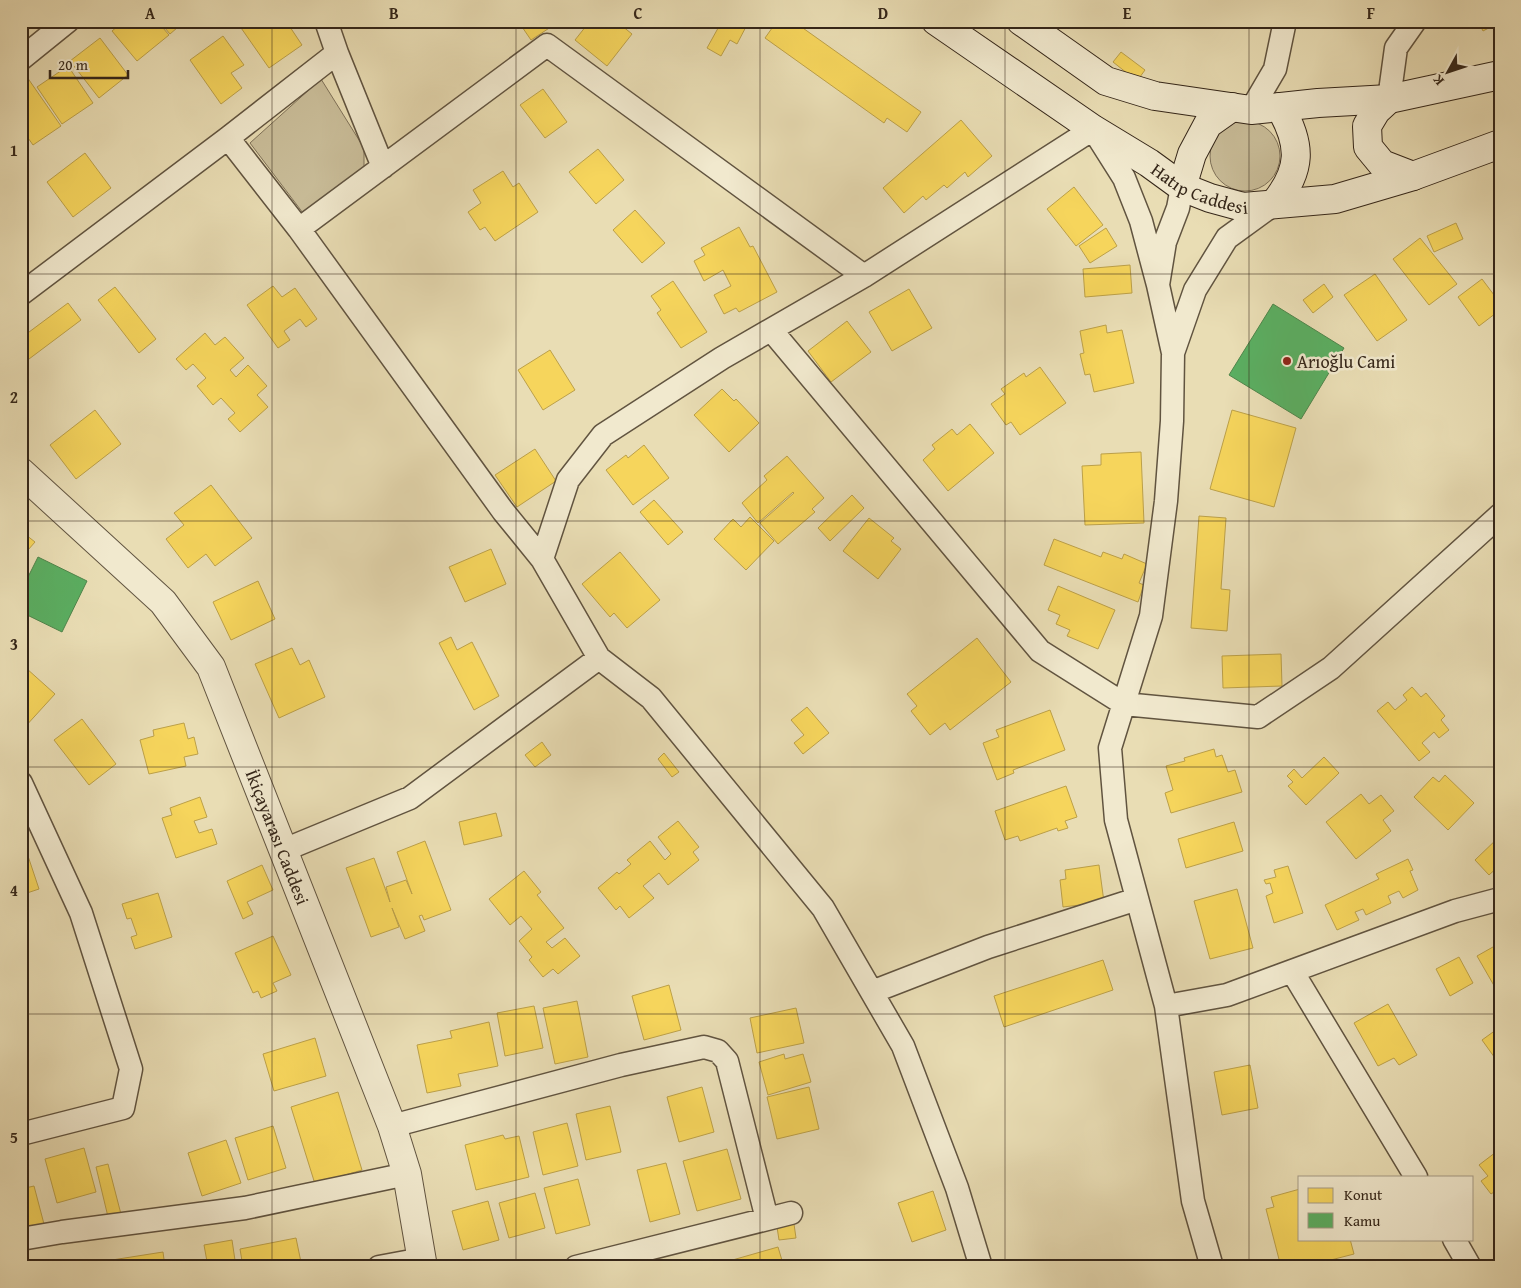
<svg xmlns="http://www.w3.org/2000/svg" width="1521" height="1288" viewBox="0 0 1521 1288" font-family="'Gentium Book Plus',serif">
<rect width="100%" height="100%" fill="#e9ddb4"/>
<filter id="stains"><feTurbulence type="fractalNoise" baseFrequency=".004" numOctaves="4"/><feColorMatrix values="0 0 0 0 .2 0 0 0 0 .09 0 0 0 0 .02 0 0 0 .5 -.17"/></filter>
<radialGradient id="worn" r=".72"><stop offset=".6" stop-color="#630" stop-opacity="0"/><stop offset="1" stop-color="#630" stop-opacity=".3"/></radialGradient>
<path fill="#cabe9a" stroke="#7f725a" d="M321,79L364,148V167L303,213L250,143Z
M1210 156a35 35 0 1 1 70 0a35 35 0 1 1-70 0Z"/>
<path fill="#f6d55c" stroke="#bca048" d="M21,21H30L21,29Z
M124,21H157L169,35L137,61L112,31Z
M159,21H185L170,34Z
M244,21H286L302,45L269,68L239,25Z
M518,21H560L531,40Z
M590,21H616L632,34L607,66L575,40Z
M722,21H749L737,44L730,40L721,56L707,48Z
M777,21H793L921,112L907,132L887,118L884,123L765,38Z
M1478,21H1500V22L1483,31Z
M223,36L244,65L231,73L242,88L221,104L190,60Z
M100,38L128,75L99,98L70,61Z
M1121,52L1145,70L1137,81L1113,62Z
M68,66L93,103L62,124L37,87Z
M27,77L61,126L33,145L21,128V99L27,95L21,87V81Z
M543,89L567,122L545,138L520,105Z
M961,120L992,156L968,177L965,172L947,188L944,185L926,200L923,196L904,213L883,188Z
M598,149L624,180L596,204L569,172Z
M85,153L111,188L73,217L47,182Z
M21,170L27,178L21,182Z
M503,171L513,187L519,183L538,212L495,241L485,227L480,230L468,212L481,203L473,190Z
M1074,187L1103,225L1076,246L1047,209Z
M635,210L665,243L642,263L613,230Z
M1456,223L1463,239L1434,252L1427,236Z
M739,227L750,247L753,246L777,292L739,312L736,308L724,314L714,295L731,286L723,270L704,281L694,261L705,255L701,248Z
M1106,228L1117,246L1090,263L1079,246Z
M1420,238L1457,284L1429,305L1393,259Z
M1130,265L1132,293L1085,297L1083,269Z
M1375,274L1407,320L1377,341L1344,295Z
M1482,279L1500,303V310L1479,326L1458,297Z
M673,281L707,332L681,348L657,313L661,310L651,296Z
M1324,284L1333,297L1313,313L1303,300Z
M273,286L282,297L295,288L317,319L306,327L300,319L284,331L290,340L278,348L247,305Z
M115,287L156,339L139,353L98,300Z
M909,289L932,328L892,351L869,312Z
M68,303L81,320L21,365V342L23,340L21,338Z
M847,321L871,352L831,382L808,351Z
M1106,325L1107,333L1122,330L1134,383L1094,392L1090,374L1085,375L1080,354L1084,353L1080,331Z
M205,333L215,345L225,337L244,358L230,370L236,377L248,365L267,386L257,395L268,407L240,432L228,419L235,413L221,398L213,405L197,386L206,378L193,364L186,370L176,359Z
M550,350L575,390L543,410L518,370Z
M1040,367L1066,403L1020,435L1011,422L1006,425L991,404L1005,394L1001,389L1024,373L1026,377Z
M722,389L734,401L736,399L759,423L729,452L694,415Z
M95,410L121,444L76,479L50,445Z
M1232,410L1296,428L1274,507L1210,489Z
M970,424L994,453L948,491L923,460L935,449L932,445L952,429L957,435Z
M644,445L669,478L633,505L606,470L626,455L628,458Z
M535,449L556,481L517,507L495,475Z
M1141,452L1144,523L1085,525L1082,466L1101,465V454Z
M787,456L824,498L812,509L815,512L778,544L760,523L794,493L793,492L758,523L742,503L767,480L764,476Z
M211,485L252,538L215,566L206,554L188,568L166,539L184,525L174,513Z
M852,495L864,508L830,541L818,528Z
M654,500L683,532L668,545L640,512Z
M1199,516L1226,518L1221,589L1230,590L1227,631L1191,628Z
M750,517L774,541L746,570L714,539L733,519L741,527Z
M869,518L894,538L891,541L901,549L878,579L843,551Z
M21,521L26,525L21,531L35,542L21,558Z
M1054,539L1101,557L1103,552L1122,559L1124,554L1147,564L1139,583L1144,585L1138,602L1044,565Z
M491,549L506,584L465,602L449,567Z
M620,552L660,600L627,628L614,613L610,617L582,584Z
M258,581L275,619L231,640L213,602Z
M1058,586L1115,610L1098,649L1067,636L1070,630L1056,624L1060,615L1048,610Z
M451,637L457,650L472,642L499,696L474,710L439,643Z
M977,638L1011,682L950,730L945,723L930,735L911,711L917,706L907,694Z
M292,648L300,665L309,660L325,697L279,718L255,664Z
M1281,654L1282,686L1223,688L1222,656Z
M26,668L55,694L24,728L21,726V673Z
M1412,687L1421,697L1426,693L1445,716L1441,720L1449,730L1439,738L1434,732L1422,743L1430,752L1419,761L1377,711L1388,702L1395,710L1407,700L1403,695Z
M807,707L829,733L803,754L794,743L804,735L791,720Z
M1050,710L1065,750L1013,770L1014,773L997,780L983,743L999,737L996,730Z
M82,719L116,764L89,785L54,740Z
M184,723L188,739L194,737L198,754L184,757L186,766L149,774L140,740L154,736L153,730Z
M542,742L551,755L535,767L525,755Z
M1214,749L1216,757L1222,755L1228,772L1235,770L1242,792L1171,813L1165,793L1173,790L1166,766L1185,761L1184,758Z
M664,753L679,772L672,777L658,759Z
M1324,757L1339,773L1306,805L1288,786L1293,782L1287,776L1294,769L1302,778Z
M1445,775L1474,803L1448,830L1414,797L1433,777L1439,782Z
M1066,786L1077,817L1065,821L1068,828L1058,831L1057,828L1020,841L1018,836L1005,840L995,811Z
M1361,794L1369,804L1381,795L1394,811L1383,820L1391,831L1356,859L1326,822Z
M200,797L207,817L194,821L199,833L212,829L217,844L176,858L162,818L172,815L170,808Z
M496,813L502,836L464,845L459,822Z
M678,821L699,847L693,852L699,860L668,885L659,873L643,886L654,898L629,918L620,906L616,910L598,888L617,872L619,874L631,864L627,860L650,841L665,860L671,854L658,837Z
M1234,822L1243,851L1186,868L1178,839Z
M1500,836V865L1489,875L1475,860Z
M425,841L451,910L424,920L422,915L419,916L425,931L405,939L392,908L399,927L371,937L346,868L374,858L390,902L386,887L406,880L412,894L397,852Z
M28,856L39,889L21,895V858Z
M1408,859L1413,870L1410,871L1418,890L1403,898L1399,891L1388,896L1391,903L1366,915L1363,909L1355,912L1359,920L1337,930L1325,905L1379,879L1376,874Z
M262,865L273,890L247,902L253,914L243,919L227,881Z
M1099,865L1104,902L1063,907L1060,880L1066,879L1065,870Z
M1288,866L1303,913L1274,923L1266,896L1273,893L1270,883L1266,884L1264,880L1276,877L1274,870Z
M524,871L541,892L537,895L564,928L546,942L552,948L565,938L580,956L558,974L553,969L543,977L529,960L532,957L519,941L532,929L521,916L510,925L489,899Z
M1237,889L1253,948L1210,959L1194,901Z
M158,893L172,937L135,949L131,937L137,935L131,918L127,919L122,904Z
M273,936L291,975L273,983L277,991L261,998L258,991L253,993L235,953Z
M1500,943V996L1477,956Z
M21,954L28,977L21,979Z
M1459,957L1473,983L1450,996L1436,969Z
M1103,960L1113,990L1004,1027L994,996Z
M669,985L681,1030L644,1040L632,996Z
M577,1001L588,1057L555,1064L543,1008Z
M1388,1004L1417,1055L1399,1065L1394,1058L1378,1066L1354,1023Z
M534,1006L543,1048L505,1056L497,1013Z
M796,1008L804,1043L757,1053L750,1018Z
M489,1022L498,1066L458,1074L461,1086L427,1093L417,1045L452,1038L450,1031Z
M1500,1027V1065L1482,1040Z
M315,1038L326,1076L274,1091L263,1054Z
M784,1054L785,1059L803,1054L811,1082L768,1095L759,1062Z
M1250,1065L1258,1108L1222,1115L1214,1072Z
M702,1087L714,1132L679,1142L667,1097Z
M809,1087L819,1129L777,1139L767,1097Z
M338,1092L362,1170L315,1184L291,1107Z
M610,1106L621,1152L586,1160L576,1114Z
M567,1123L578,1166L543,1175L533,1132Z
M273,1126L286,1168L248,1180L235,1138Z
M503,1135L505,1139L519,1136L529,1177L476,1190L465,1145Z
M226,1140L241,1183L202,1196L188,1153Z
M84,1148L96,1192L57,1203L45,1159Z
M727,1149L741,1199L697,1211L683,1161Z
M1500,1149V1193L1497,1190L1491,1194L1481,1181L1488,1176L1479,1165Z
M666,1163L680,1214L650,1222L637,1170Z
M108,1164L122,1218L109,1221L96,1167Z
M578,1179L590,1225L556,1234L544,1188Z
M34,1186L44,1224L21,1237V1189Z
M1300,1189V1239H1350L1354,1254L1323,1262L1324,1267H1281L1266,1209L1274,1207L1271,1197Z
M933,1191L946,1230L912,1242L898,1203Z
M535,1193L545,1228L509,1238L499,1203Z
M488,1201L499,1240L463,1250L452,1211Z
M794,1224L796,1238L779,1240L777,1227Z
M296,1238L302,1267H243L240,1249Z
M232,1240L236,1267H208L204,1245Z
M778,1247L784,1267H723L722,1263Z
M163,1252L165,1267H113L112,1260Z"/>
<path fill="#5aae61" stroke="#4f854b" d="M1273,304L1344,348L1301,419L1229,375Z
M38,557L87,581L62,632L21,612V591Z"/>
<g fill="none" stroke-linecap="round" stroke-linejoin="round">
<defs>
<path id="minor" d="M326,21L337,53
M21,59L68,21
M1389,99L1396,48L1415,21
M1251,110L1275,69L1285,21
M228,138L299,229L503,511L542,559
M1182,187L1178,208L1165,242L1158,285L1173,353L1172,421L1166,501L1151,616L1110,748L1116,820L1166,1006L1193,1201L1212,1267
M299,229L547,45L864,276
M21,294L228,138L337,53L383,167
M772,331L1040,651L1124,704L1258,717L1331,668L1500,515
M1173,353L1195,290L1227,238L1274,204
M21,783L81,913L131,1069L123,1108L21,1134
M284,850L410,798L599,658
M1292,971L1416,1177
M872,992L988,947L1137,899
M1166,1006L1227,995L1455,911L1500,899
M392,1126L621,1065L704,1047L718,1051L727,1061L767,1219
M21,1239L62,1232L245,1208L407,1174
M1454,1239L1470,1267
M379,1267L422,1259
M576,1267L791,1213
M981,1267L957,1188L903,1046L823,908L651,698L599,658L542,559L568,480L603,435L722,358L864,276L1093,129L1124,178L1141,221L1158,285"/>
<g id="tertiary">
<path id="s1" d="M21,472L163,602L211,667L392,1126L407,1174L423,1267"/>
</g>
<g id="secondary">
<path id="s2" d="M936,21L1093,129L1149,163L1182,187L1210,198L1243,207L1335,199L1413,176L1500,144"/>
<path d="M1021,21L1106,81L1155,96L1251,110L1318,103L1389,99L1500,75"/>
<path d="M1389,99L1376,111L1367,126L1368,147L1382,164L1413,176"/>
<path d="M1182,187L1192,154L1208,124L1232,107"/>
<path d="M1274,204C1302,170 1302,145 1280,107"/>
</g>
</defs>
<use href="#minor" stroke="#615440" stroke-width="25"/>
<use href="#tertiary" stroke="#615440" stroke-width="30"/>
<use href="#secondary" stroke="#342619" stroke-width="30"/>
<use href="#minor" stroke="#f1e9ce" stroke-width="22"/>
<use href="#tertiary" stroke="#f1e9ce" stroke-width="28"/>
<use href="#secondary" stroke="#f1e9ce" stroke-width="28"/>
</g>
<path fill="none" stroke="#342619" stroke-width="1" stroke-opacity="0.55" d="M272,21V1267M516,21V1267M760,21V1267M1005,21V1267M1249,21V1267M21,274H1500M21,521H1500M21,767H1500M21,1014H1500"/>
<circle fill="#8f2418" stroke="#f1e9ce" stroke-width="2" cx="1287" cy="361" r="5"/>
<g text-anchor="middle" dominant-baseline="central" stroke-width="5" stroke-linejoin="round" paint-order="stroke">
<g font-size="18" fill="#342619" stroke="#f1e9ce">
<text stroke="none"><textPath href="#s2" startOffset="314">Hatıp Caddesi</textPath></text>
<text stroke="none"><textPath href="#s1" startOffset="456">İkiçayarası Caddesi</textPath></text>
</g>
<g font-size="18" fill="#342619" stroke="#f1e9ce" text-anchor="start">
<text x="1297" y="361">Arıoğlu Cami</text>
</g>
</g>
<rect width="1521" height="1288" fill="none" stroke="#e9ddb4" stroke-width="55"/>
<rect x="1298" y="1176" width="175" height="65" fill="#f1e9ce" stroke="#a59b86"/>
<rect x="1308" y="1188" width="25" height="15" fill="#f6d55c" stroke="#a59b86"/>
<text x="1344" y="1200" font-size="15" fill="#342619">Konut</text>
<rect x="1308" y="1213" width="25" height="15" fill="#5aae61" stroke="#a59b86"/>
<text x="1344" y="1226" font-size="15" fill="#342619">Kamu</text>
<g transform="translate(1448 72) rotate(230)" stroke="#f1e9ce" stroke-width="4" paint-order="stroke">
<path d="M0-4L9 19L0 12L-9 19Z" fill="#342619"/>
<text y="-8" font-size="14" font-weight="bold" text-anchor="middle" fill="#342619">K</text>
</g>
<path d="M50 70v8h78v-8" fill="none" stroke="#342619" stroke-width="2.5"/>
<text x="58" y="70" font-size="15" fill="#342619" stroke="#f1e9ce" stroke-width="4" paint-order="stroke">20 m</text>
<rect x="28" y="28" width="1466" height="1232" fill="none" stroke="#342619" stroke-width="2"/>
<g font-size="16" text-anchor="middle" font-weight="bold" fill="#342619">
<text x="150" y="19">A</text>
<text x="394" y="19">B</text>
<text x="638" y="19">C</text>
<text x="883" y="19">D</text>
<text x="1127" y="19">E</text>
<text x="1371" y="19">F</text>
<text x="14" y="156">1</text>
<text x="14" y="403">2</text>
<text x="14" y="650">3</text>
<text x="14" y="896">4</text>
<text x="14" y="1143">5</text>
</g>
<rect width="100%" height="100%" filter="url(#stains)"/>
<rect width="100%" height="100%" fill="url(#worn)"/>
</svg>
